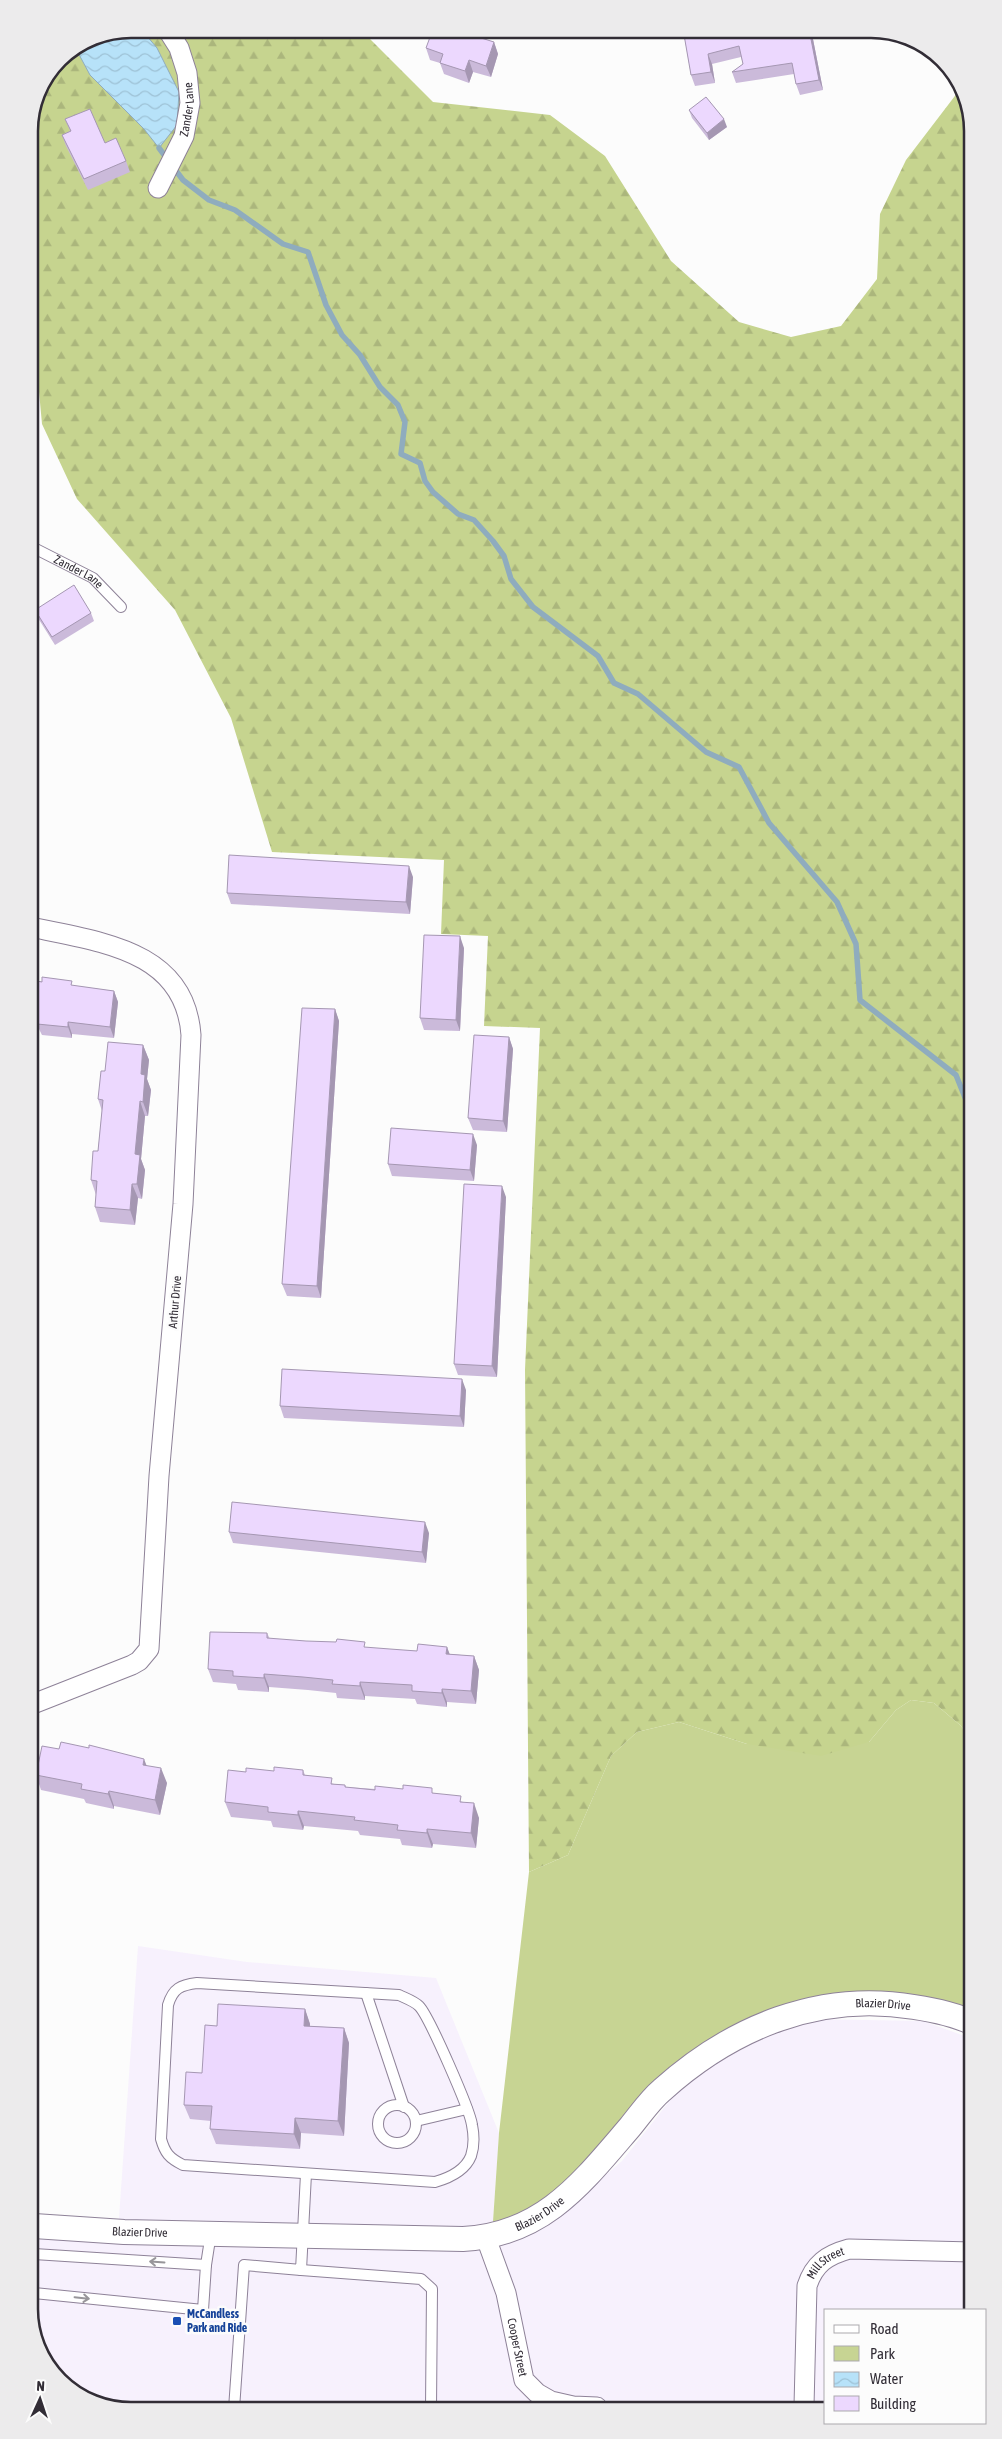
<svg xmlns="http://www.w3.org/2000/svg" width="1002" height="2439" viewBox="0 0 1002 2439" font-family="'Asap Condensed',sans-serif">
<defs>
<pattern id="forest-firs" width="22" height="20" patternUnits="userSpaceOnUse" patternTransform="scale(1.25)"><rect width="22" height="20" fill="#c6d48f"/><path d="M5 1l3.5 6h-7zM16 11l3.5 6h-7z" fill="#abb67c"/></pattern>
<pattern id="water-waves" width="16" height="10" patternUnits="userSpaceOnUse" patternTransform="scale(1.25)"><rect width="16" height="10" fill="#b7e2f9"/><path d="M0 5q4-4 8 0t8 0" fill="none" stroke="#9ec2d6"/></pattern>
</defs>
<rect width="100%" height="100%" fill="#fcfcfc"/>
<path fill="#f7f1fd" d="M138,1946L247,1962L436,1978L499,2133L492,2236L554,2219L622,2161L675,2094L714,2060L807,2019L923,2021L973,2039V2310H826V2405L123,2410L68,2389L34,2341V2226L118,2232Z"/>
<path fill="#c7d493" d="M911,1700L934,1703L960,1725L972,1739L973,2023L880,2002L723,2043L571,2193L492,2236L499,2133L529,1872L568,1855L611,1756L637,1732L679,1722L747,1744L869,1742L896,1710Z"/>
<path fill="url(#forest-firs)" d="M130,29H360L433,102L550,115L605,156L671,261L739,322L791,337L841,326L877,279L880,214L906,160L961,88L968,98L972,1739L960,1725L934,1703L911,1700L896,1710L869,1742L821,1756L747,1744L679,1722L637,1732L611,1756L568,1855L529,1872L525,1370L540,1028L484,1026L488,936L441,934L444,860L272,852L231,718L175,610L77,499L42,424L37,370L29,358V124L39,86L59,58L92,36Z"/>
<path fill="url(#water-waves)" stroke="#8facbe" d="M130,29H141L157,48L179,92L177,125L159,148L144,129L90,75L75,47L92,36Z"/>
<g fill="none" stroke-linecap="round" stroke-linejoin="round">
<path stroke="#8facbe" stroke-width="5.5" d="M159,148L183,180L209,200L235,210L283,244L308,252L326,305L342,335L360,355L380,387L398,405L405,422L401,454L420,463L425,481L433,492L458,514L474,520L493,541L504,556L511,579L533,607L598,656L614,683L638,694L706,752L739,767L769,823L837,902L856,944L860,1000L956,1075L970,1110"/>
<defs>
<g id="service">
<path id="s1" d="M30,546L93,578L121,607"/>
<path d="M197,1983L399,1995C405,1998 414,2001 419,2006C429,2016 470,2110 472,2125C474,2135 474,2147 471,2156C465,2171 449,2178 435,2182L183,2165C169,2158 165,2153 161,2139L168,2005C173,1988 181,1985 197,1983Z"/>
<path d="M366,1993L404,2107"/>
<circle cx="397" cy="2124" r="19"/>
<path d="M416,2121L467,2109"/>
<path d="M34,2254L206,2265"/>
<path d="M301,2270L421,2279L432,2289L431,2408"/>
<path d="M34,2293L203,2310L206,2265L211,2233"/>
<path d="M234,2409L244,2265L301,2270L306,2174"/>
</g>
<g id="minor">
<path id="s2" d="M158,188L184,136L190,103L187,73L179,48L167,29"/>
<path d="M31,927C98,942 185,949 191,1035L183,1204L159,1476L149,1649L139,1661L132,1665L33,1704"/>
<path id="s3" d="M486,2238L506,2293L524,2380L537,2393L551,2401L573,2406L597,2407"/>
<path id="s4" d="M804,2406L807,2286C814,2264 827,2255 849,2249L973,2252"/>
</g>
<g id="tertiary">
<path id="s5" d="M34,2226L124,2232L463,2239C543,2235 582,2183 630,2127C640,2115 650,2100 662,2090C732,2027 820,1991 914,2007C934,2010 954,2014 973,2023"/>
</g>
</defs>
<use href="#service" stroke="#8e8298" stroke-width="12"/>
<use href="#minor" stroke="#8e8298" stroke-width="21"/>
<use href="#tertiary" stroke="#8e8298" stroke-width="26"/>
<use href="#service" stroke="#fff" stroke-width="10"/>
<use href="#minor" stroke="#fff" stroke-width="19"/>
<use href="#tertiary" stroke="#fff" stroke-width="24"/>
</g>
<path fill="#cbbada" d="M683,29H811L823,90L800,95L796,84L794,74L736,83L732,72L743,64L741,57L712,64L715,83L695,86L691,75Z
M483,39L494,42L498,54L491,77L473,72L469,83L444,74L440,63L430,60L426,48Z
M689,110L727,127L709,140L692,118Z
M65,119L105,143L126,161L130,172L88,190L66,146L62,135L70,131Z
M35,610L91,613L94,621L55,645L38,618Z
M413,877L410,914L231,904L227,893Z
M464,948L460,1031L424,1030L420,1018Z
M31,980L114,991L118,1002L114,1038L72,1034V1038L42,1035L39,1029L31,1028Z
M335,1009L339,1021L321,1298L287,1296L282,1284Z
M509,1037L513,1049L507,1132L473,1130L468,1118Z
M143,1045L149,1060L147,1079L151,1090L148,1116H145L141,1159L145,1170L142,1199L138,1198L135,1225L100,1222L95,1207L96,1195L91,1180L98,1151L102,1111L98,1099L105,1071Z
M477,1145L474,1181L392,1176L388,1164Z
M506,1197L497,1377L458,1375L454,1364Z
M466,1390L464,1427L284,1418L280,1406Z
M229,1532L429,1533L426,1563L233,1543Z
M267,1633L270,1639L367,1648L417,1651L447,1647L449,1654L474,1656L479,1670L476,1704L447,1702V1707L417,1704L415,1699L365,1696V1700L337,1698L336,1693L308,1690L269,1687V1692L238,1690L236,1684L213,1682L208,1669Z
M147,1766L167,1783L160,1815L114,1806V1809L86,1803L84,1799L41,1790L36,1775Z
M303,1770L305,1775L334,1784L345,1785L346,1787L434,1793L463,1802L479,1818L476,1848L433,1844L432,1848L402,1845L400,1839L360,1835L358,1831L304,1826L303,1830L273,1827L271,1821L231,1817L225,1802L246,1772Z
M305,2009L310,2024V2026L344,2028L349,2043L344,2136L301,2133L300,2149L216,2144L210,2129L211,2121L190,2119L184,2105L202,2073L217,2026Z
M973,2274V2310H970L968,2304Z"/>
<path fill="#a597b2" d="M809,29H811L823,90L819,80Z
M480,31L485,42L478,37Z
M494,42L498,54L491,77L486,66Z
M708,54L712,64L715,83L711,72Z
M469,60L473,72L469,83L465,71Z
M724,119L727,127L709,140L707,133Z
M409,866L413,877L410,914L406,902Z
M460,936L464,948L460,1031L456,1020Z
M114,991L118,1002L114,1038L110,1027Z
M335,1009L339,1021L321,1298L317,1286Z
M68,1022L72,1034V1038L68,1027Z
M509,1037L513,1049L507,1132L503,1121Z
M143,1045L149,1060L147,1079L151,1090L148,1116L143,1102L141,1074Z
M140,1101L145,1116L141,1159L145,1170L142,1199L137,1184L135,1154Z
M473,1134L477,1145L474,1181L470,1170Z
M132,1184L138,1198L135,1225L130,1210Z
M502,1186L506,1197L497,1377L492,1366Z
M462,1379L466,1390L464,1427L460,1416Z
M425,1522L429,1533L426,1563L422,1552Z
M447,1647L452,1660L446,1654Z
M474,1656L479,1670L476,1704L471,1691Z
M264,1674L269,1687V1692L264,1678Z
M360,1682L365,1696V1700L360,1686Z
M442,1689L447,1702V1707L442,1693Z
M144,1759L150,1774L143,1765Z
M161,1768L167,1783L160,1815L155,1800Z
M109,1791L114,1806V1809L108,1794Z
M474,1803L479,1818L476,1848L471,1833Z
M298,1811L304,1826L303,1830L298,1815Z
M427,1829L433,1844L432,1848L427,1833Z
M305,2009L310,2024L309,2041L304,2026Z
M344,2028L349,2043L344,2136L338,2121Z
M295,2118L301,2133L300,2149L294,2134Z"/>
<path fill="#ecd8fe" stroke="#a597b2" d="M433,29H475L480,31L478,37L494,42L486,66L469,60L465,71L440,63L443,54L426,48Z
M683,29H809L819,80L796,84L792,63L732,72L743,64L739,46L708,54L711,72L691,75Z
M706,97L724,119L707,133L689,110Z
M90,109L105,143L116,138L126,161L84,179L62,135L71,131L65,119Z
M74,585L91,613L52,637L35,610Z
M229,855L409,866L406,902L227,893Z
M424,935L460,936L456,1020L420,1018Z
M42,977L72,981L71,985L114,991L110,1027L68,1022V1027L37,1024L38,1018L31,1017V980L42,982Z
M302,1008L335,1009L317,1286L282,1284Z
M474,1035L509,1037L503,1121L468,1118Z
M108,1042L143,1045L141,1074L145,1075L143,1102L140,1101L135,1154L140,1155L137,1184H132L130,1210L95,1207L97,1181L91,1180L93,1151H98L103,1100L98,1099L101,1071H105Z
M391,1128L473,1134L470,1170L388,1164Z
M464,1184L502,1186L492,1366L454,1364Z
M282,1369L462,1379L460,1416L280,1406Z
M232,1502L425,1522L422,1552L229,1532Z
M210,1632L267,1633V1638L306,1641L336,1642L337,1639L365,1642L364,1647L390,1649L417,1651L418,1644L447,1647L446,1654L474,1656L471,1691L442,1689V1693L412,1691V1685L360,1682V1686L332,1684L333,1680L303,1677L264,1674V1678L233,1676V1671L208,1669Z
M61,1742L89,1748V1745L144,1759L143,1765L161,1768L155,1800L109,1791L108,1794L81,1789L82,1784L36,1775L42,1746L59,1749Z
M274,1767L303,1770V1775L332,1778L331,1784L345,1785V1787L375,1790V1786L403,1789V1785L432,1788V1793L461,1796L460,1802L474,1803L471,1833L427,1829V1833L397,1830L398,1825L354,1820L355,1817L298,1811V1815L268,1812V1807L225,1802L228,1770L246,1772V1768L274,1771Z
M218,2004L305,2009L304,2026L344,2028L338,2121L295,2118L294,2134L210,2129L212,2106L184,2105L186,2072L202,2073L205,2025L217,2026Z
M970,2273L973,2274V2305L968,2304Z"/>
<defs><path id="oneway-shaft" d="M-6 0H5M1.5-3L5.5 0L1.5 3" fill="none" stroke-width="1.6" stroke-linecap="round" stroke-linejoin="round" transform="scale(1.25)"/></defs>
<g stroke="#98969a">
<use href="#oneway-shaft" transform="translate(157 2262) rotate(-176)"/>
<use href="#oneway-shaft" transform="translate(82 2298) rotate(6)"/>
</g>
<rect fill="#1a4fb4" stroke="#fcfcfc" stroke-width="2" x="172" y="2316" width="10" height="10" rx="2.5"/>
<g text-anchor="middle" dominant-baseline="central" stroke-width="5" stroke-linejoin="round" paint-order="stroke">
<g font-size="12" fill="#322d36" stroke="#fcfcfc">
<text stroke="none"><textPath href="#s2" startOffset="85">Zander Lane</textPath></text>
<text stroke="none"><textPath href="#s1" startOffset="55">Zander Lane</textPath></text>
<text transform="translate(175 1302) rotate(-85)">Arthur Drive</text>
<text stroke="none"><textPath href="#s5" startOffset="930">Blazier Drive</textPath></text>
<text stroke="none"><textPath href="#s5" startOffset="511">Blazier Drive</textPath></text>
<text stroke="none"><textPath href="#s5" startOffset="106">Blazier Drive</textPath></text>
<text stroke="none"><textPath href="#s4" startOffset="151">Mill Street</textPath></text>
<text stroke="none"><textPath href="#s3" startOffset="114">Cooper Street</textPath></text>
</g>
<g font-size="12" font-weight="bold" fill="#164399" stroke="#fcfcfc" text-anchor="start">
<text x="187" y="2314">McCandless<tspan x="187" dy="14">Park and Ride</tspan></text>
</g>
</g>
<path d="M0 0H1002V2439H0ZM131 38H871A93 93 0 0 1 964 131V2309A93 93 0 0 1 871 2402H131A93 93 0 0 1 38 2309V131A93 93 0 0 1 131 38Z" fill="#ecebec" fill-rule="evenodd"/>
<path fill="none" stroke="#322d36" stroke-width="2.5" d="M131 38H871A93 93 0 0 1 964 131V2309A93 93 0 0 1 871 2402H131A93 93 0 0 1 38 2309V131A93 93 0 0 1 131 38Z"/>
<rect x="824" y="2309" width="162" height="115" fill="#fcfcfc" stroke="#aba9ad"/>
<rect x="834" y="2325" width="25" height="8" fill="#ffffff" stroke="#aba9ad"/>
<text x="870" y="2334" font-size="15" fill="#322d36">Road</text>
<rect x="834" y="2346" width="25" height="15" fill="#c7d493" stroke="#aba9ad"/>
<text x="870" y="2359" font-size="15" fill="#322d36">Park</text>
<rect x="834" y="2372" width="25" height="15" fill="url(#water-waves)" stroke="#aba9ad"/>
<text x="870" y="2384" font-size="15" fill="#322d36">Water</text>
<rect x="834" y="2396" width="25" height="15" fill="#ecd8fe" stroke="#aba9ad"/>
<text x="870" y="2409" font-size="15" fill="#322d36">Building</text>
<g transform="translate(40 2399) rotate(3)" stroke="#fcfcfc" stroke-width="4" paint-order="stroke">
<path d="M0-4L9 19L0 12L-9 19Z" fill="#322d36"/>
<text y="-8" font-size="14" font-weight="bold" text-anchor="middle" fill="#322d36">N</text>
</g>
</svg>
